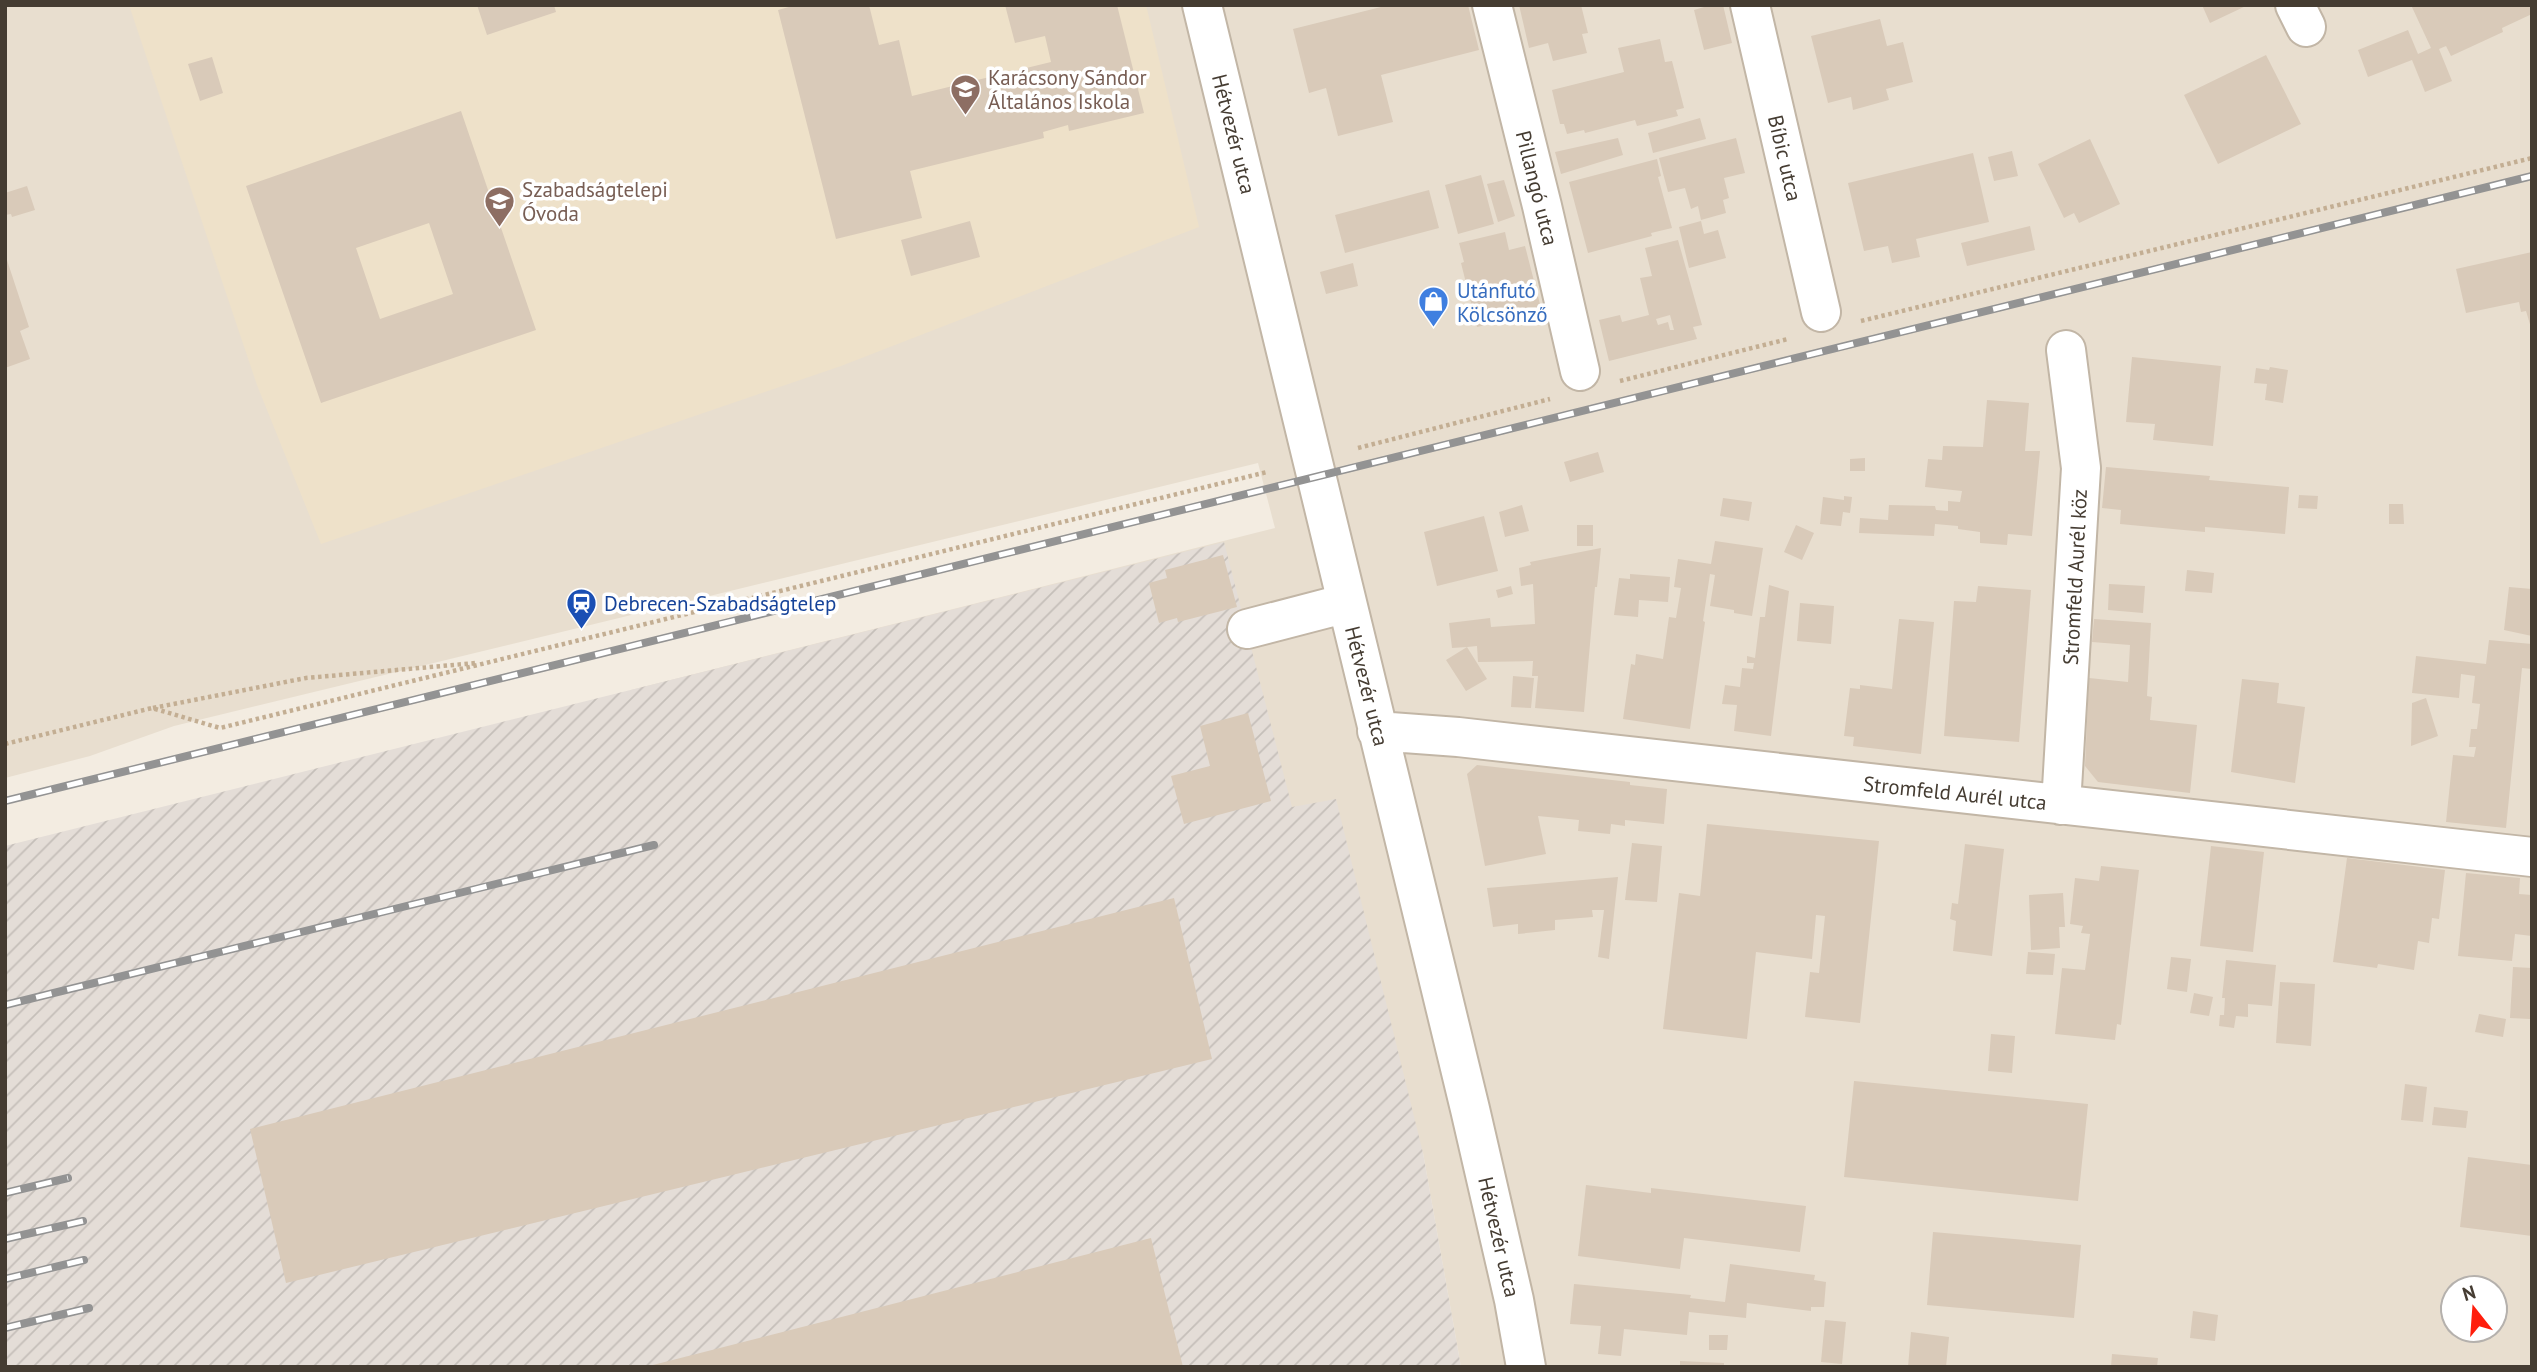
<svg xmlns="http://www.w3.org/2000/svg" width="2537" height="1372" viewBox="0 0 2537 1372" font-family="'PT Sans',sans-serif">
<defs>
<pattern id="industrial-furrows" width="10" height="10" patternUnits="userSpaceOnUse" patternTransform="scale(1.75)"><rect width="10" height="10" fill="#e4ddd7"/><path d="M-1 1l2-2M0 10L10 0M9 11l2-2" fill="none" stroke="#c5bfb9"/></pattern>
</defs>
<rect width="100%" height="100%" fill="#f3ece1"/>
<path fill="#e8decf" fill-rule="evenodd" d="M5,5H2532V1367H1461L1423,1153L1293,808L631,690L1275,528L1258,463L174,726L90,756L5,778ZM2453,1288H2495V1330H2453Z"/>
<path fill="url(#industrial-furrows)" d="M1224,542L1292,807L1336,799L1423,1153L1461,1367H5V846Z"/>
<path fill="#eee1c9" d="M129,5H1146L1199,227L841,366L321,544L257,385Z"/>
<path fill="#d9cab9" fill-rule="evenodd" d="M477,5H554L556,12L487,35Z
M796,5H869L879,45L899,40L912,96L1051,62L1045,36L1015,43L1005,5H1117L1144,113L1069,131L1068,125L1043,132L1044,138L910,171L922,218L836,239L778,10Z
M1389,5H1468L1479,50L1381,75L1393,122L1338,136L1326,88L1309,93L1293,29Z
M1519,5H1581L1588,33L1582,34L1587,53L1553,61L1548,43L1529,48Z
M1711,5H1723L1732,43L1704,50L1694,10Z
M2202,5H2248L2210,23Z
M2411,5H2532V14L2502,28L2503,32L2451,56L2446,46L2439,49L2452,81L2425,92L2412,60L2368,77L2358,50L2408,30L2418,54L2431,48Z
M1880,19L1887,46L1903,42L1913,82L1886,89L1889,100L1853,110L1851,97L1828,103L1811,36Z
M1660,39L1665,62L1672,61L1684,108L1676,110L1678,116L1637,126L1635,120L1585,133L1584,130L1567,134L1564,124H1560L1552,90L1624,72L1618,48Z
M2266,55L2301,124L2218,164L2184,95Z
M212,57L223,93L200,101L188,64Z
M461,111L536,330L321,403L246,186ZM429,223L453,294L380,319L356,248Z
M1700,118L1706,139L1653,153L1648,133Z
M1618,138L1623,155L1561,174L1555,152Z
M1736,138L1745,173L1724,178L1729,198L1723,200L1726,213L1701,220L1698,206L1691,209L1685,188L1668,192L1659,158Z
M2090,139L2120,204L2079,223L2074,213L2064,218L2038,164Z
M2012,151L2018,176L1994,181L1988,157Z
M1973,153L1989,222L1916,239L1920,257L1892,263L1888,246L1864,251L1848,183Z
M1657,159L1661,176L1658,177L1672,228L1651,233L1652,236L1588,253L1569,182Z
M1481,175L1494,224L1458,234L1445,185Z
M1504,180L1515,216L1498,222L1487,184Z
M27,186L35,210L12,217L11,214L5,215V193Z
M1429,190L1439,228L1345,253L1335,215Z
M970,221L980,257L911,276L901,240Z
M1701,221L1704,234L1718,230L1726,258L1689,268L1679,227Z
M2030,226L2035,250L1967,266L1961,243Z
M1505,232L1509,250L1525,246L1542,312L1477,327L1461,263L1464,262L1459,243Z
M1678,240L1702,325L1693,327L1697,339L1609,361L1599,320L1620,315L1622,322L1649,315L1640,278L1652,276L1645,248ZM1670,315L1674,330H1670L1668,322L1658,325L1656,319Z
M2532,252V331L2526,311L2521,312L2519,302L2466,313L2456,269Z
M6,257L29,327L20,331L30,359L5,368Z
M1353,263L1358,286L1326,294L1320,272Z
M2132,357L2221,366L2213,446L2153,440L2155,424L2126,422Z
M2270,367L2288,370L2283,403L2265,400L2267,384L2254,383L2256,368L2269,370Z
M1987,400L2029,403L2025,451H2040L2032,536L2008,534L2007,545L1980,543V532L1958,529V526L1935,524L1934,536L1859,533L1860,518L1888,520L1889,505L1935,506L1936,510L1948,511V501L1960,502L1962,491L1925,487L1928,459L1942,460L1943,446L1983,447Z
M1598,452L1604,472L1570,482L1564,462Z
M1865,458V471H1850V459Z
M2106,467L2210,476L2209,480L2289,487L2285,534L2205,527V532L2120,524L2121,510L2102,508Z
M2299,495L2318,496L2317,509L2298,508Z
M1844,496L1852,497L1850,513L1843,512L1841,526L1820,524L1823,497L1844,500Z
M1723,498L1752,502L1749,521L1720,516Z
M2389,504H2403L2404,524H2389Z
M1522,505L1529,531L1505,537L1499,512Z
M1484,516L1498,571L1437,586L1424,532Z
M1577,525H1593V546H1577Z
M1796,525L1814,533L1802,560L1784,552Z
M1715,541L1763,548L1752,616L1734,613V610L1710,606L1715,575L1710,574L1703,621L1705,622L1690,729L1623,719L1631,664L1635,665L1636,654L1663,659L1669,617L1676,618L1681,588L1674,587L1678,559L1711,564Z
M1601,548L1597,587H1595L1584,712L1535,708L1538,676H1532L1533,661L1478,662L1477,646L1467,647L1487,679L1466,691L1446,660L1467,647L1452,648L1449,623L1490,618L1491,627L1535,624L1533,584L1521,586L1519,568L1531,565L1530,562Z
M1223,555L1237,607L1178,622L1177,618L1159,623L1149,583L1167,578L1165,570Z
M2187,570L2214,573L2212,593L2185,591Z
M1630,574L1670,577L1668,602L1639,600L1638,617L1614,615L1619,578L1630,579Z
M2109,584L2145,586L2143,613L2108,610Z
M1769,585L1789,591L1771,736L1734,731L1737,705L1722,704L1725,685L1740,687L1742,668L1753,669L1754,663H1747V656L1755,658L1760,617H1765Z
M1511,586L1513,594L1498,598L1496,590Z
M1978,586L2031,590L2019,742L1944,736L1954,601L1976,602Z
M2509,587L2532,589V636L2504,630Z
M1800,603L1834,606L1831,644L1797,641Z
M1899,619L1934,622L1921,754L1853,746L1854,737L1844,736L1850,688L1860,689V685L1892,689Z
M2094,619L2151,623L2147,696L2152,697L2150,720L2197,725L2190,793L2098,782L2085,766L2089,678L2128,682L2130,645L2092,642Z
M2489,640L2532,644V669L2522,668L2506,828L2446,822L2453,755L2474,757L2476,747H2469L2471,729H2477L2480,704L2472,703L2475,676L2461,674L2459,698L2412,693L2416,656L2486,664Z
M1513,676L1534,678L1531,708L1511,707Z
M2242,679L2279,683L2277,703L2305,707L2295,783L2231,772Z
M2426,698L2438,736L2411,746L2412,703Z
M1248,713L1271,801L1184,824L1171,776L1210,766L1200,726Z
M1477,765L1630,782V785L1667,789L1664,824L1625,820V826L1611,824L1610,834L1578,831L1579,820L1538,816L1546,854L1485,866L1467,774Z
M1707,824L1879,841L1860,1023L1805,1017L1810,972L1819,973L1825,916L1816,915L1812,959L1756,952L1747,1039L1663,1029L1679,893L1700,896Z
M1632,843L1662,846L1657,902L1625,900Z
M1965,844L2004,849L1992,956L1953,951L1956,921L1950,919L1952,903L1958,904Z
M2211,846L2264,852L2253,952L2200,946Z
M2347,858L2445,870L2439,919L2432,918L2429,943L2418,941L2414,970L2378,964L2377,968L2333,962Z
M2101,866L2139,870L2121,1025L2117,1024L2115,1040L2055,1034L2062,968L2085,970L2090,934L2081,933L2083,926L2070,924L2075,878L2099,881Z
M2466,873L2520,878L2519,894L2532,895V936L2515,934L2512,961L2458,956Z
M1618,877L1609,959L1598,957L1604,910H1592L1593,917L1555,920V930L1518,934V924L1493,927L1487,888Z
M2063,893L2065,927H2059L2060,948L2031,950L2029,895Z
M1174,898L1212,1059L286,1283L250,1129Z
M2028,952L2055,954L2053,975L2026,974Z
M2171,957L2191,959L2187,992L2167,989Z
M2226,960L2276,965L2272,1006L2248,1004V1017L2236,1016L2234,1028L2219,1026L2220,1015H2224L2225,998H2222Z
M2513,967L2532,968L2530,1019L2510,1018Z
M2280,982L2315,984L2311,1046L2276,1043Z
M2194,993L2213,997L2209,1016L2190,1013Z
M2479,1014L2506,1019L2503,1037L2475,1032Z
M1991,1034L2015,1036L2012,1073L1988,1071Z
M1854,1081L2088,1104L2078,1201L1844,1177Z
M2405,1084L2427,1087L2423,1122L2401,1120Z
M2434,1107L2468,1111L2466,1128L2432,1125Z
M2468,1157L2532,1165V1236L2460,1227Z
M1586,1185L1651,1193V1188L1806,1206L1800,1252L1684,1238L1680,1269L1578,1256Z
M1933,1232L2081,1245L2074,1318L1927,1305Z
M1151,1238L1183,1367H649V1366Z
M1730,1264L1815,1275L1814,1280L1826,1282L1824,1307H1811V1311L1747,1303L1746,1318L1689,1312L1687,1335L1624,1329L1621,1356L1598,1354L1601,1326L1570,1324L1574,1284L1691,1295L1690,1298L1725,1302Z
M2193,1311L2218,1315L2215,1341L2190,1338Z
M1825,1320L1846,1322L1842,1364L1821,1362Z
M1911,1332L1949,1337L1946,1367H1908Z
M1709,1335H1728L1727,1350H1709Z
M2112,1354L2158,1358L2157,1367H2111Z
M1680,1361L1724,1363V1367H1680Z"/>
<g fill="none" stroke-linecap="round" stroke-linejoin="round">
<defs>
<path id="minor" d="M1202,5L1470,1109L1514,1300L1526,1367
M1492,5L1542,206L1580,371
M1750,5L1821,312
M2295,5L2306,27
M1247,629L1347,603
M1377,731L1458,737L2532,857
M2061,805L2081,468L2066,350"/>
</defs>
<use href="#minor" stroke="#c2b6a6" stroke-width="42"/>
<path stroke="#c3ae93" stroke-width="4.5" stroke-dasharray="3.5 3.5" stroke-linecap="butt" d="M1861,321L2532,158
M1620,381L1788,339
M1358,448L1550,399
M153,708L306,678L476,663
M5,744L152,708L220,728L1267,472"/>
<use href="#minor" stroke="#fff" stroke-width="38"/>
<defs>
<path id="rail" d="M5,801L2532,176
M5,1005L654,845
M5,1193L68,1178
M5,1239L83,1221
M5,1279L84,1260
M5,1328L89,1308"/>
</defs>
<use href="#rail" stroke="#939393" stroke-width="8"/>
<use href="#rail" stroke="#fff" stroke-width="5" stroke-dasharray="16" stroke-linecap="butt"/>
</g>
<defs>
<symbol id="school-pin" viewBox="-11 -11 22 30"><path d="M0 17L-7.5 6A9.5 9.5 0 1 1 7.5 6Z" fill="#8d6e63" stroke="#fff"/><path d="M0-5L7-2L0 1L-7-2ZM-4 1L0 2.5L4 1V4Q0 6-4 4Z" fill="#fff"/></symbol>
<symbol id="shop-pin" viewBox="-11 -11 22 30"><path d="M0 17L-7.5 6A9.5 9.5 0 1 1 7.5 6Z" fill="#3f7fe0" stroke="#fff"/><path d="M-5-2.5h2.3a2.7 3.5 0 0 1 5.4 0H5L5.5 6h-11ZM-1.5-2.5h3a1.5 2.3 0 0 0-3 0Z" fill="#fff"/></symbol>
<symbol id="station-pin" viewBox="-11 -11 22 30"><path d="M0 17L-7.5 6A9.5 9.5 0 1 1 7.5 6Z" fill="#1a4fb4" stroke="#fff"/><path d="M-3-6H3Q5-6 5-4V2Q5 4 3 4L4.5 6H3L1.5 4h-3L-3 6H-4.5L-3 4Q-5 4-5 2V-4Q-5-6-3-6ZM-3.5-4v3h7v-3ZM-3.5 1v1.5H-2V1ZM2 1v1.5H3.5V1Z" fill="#fff"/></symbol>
</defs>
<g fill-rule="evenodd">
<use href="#school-pin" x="948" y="72" width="35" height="47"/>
<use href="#school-pin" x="482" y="184" width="35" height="47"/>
<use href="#shop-pin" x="1416" y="284" width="35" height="47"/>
<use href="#station-pin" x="564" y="586" width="35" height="47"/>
</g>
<g text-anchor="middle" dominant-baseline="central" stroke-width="7" stroke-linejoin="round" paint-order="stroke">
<g font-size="21" fill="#785e54" stroke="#fff" text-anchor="start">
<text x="988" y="77">Karácsony Sándor<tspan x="988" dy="24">Általános Iskola</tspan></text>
<text x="522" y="189">Szabadságtelepi<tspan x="522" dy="24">Óvoda</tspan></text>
</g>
<g font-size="21" fill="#453c32" stroke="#fff">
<text transform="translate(1234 134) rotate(76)">Hétvezér utca</text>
<text transform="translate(1785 158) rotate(77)">Bíbic utca</text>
<text transform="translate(1537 188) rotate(76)">Pillangó utca</text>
<text transform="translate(2075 577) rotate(-87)">Stromfeld Aurél köz</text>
<text transform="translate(1367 686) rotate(76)">Hétvezér utca</text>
<text transform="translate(1955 793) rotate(6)">Stromfeld Aurél utca</text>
<text transform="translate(1499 1237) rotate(77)">Hétvezér utca</text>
</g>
<g font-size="21" fill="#366cbe" stroke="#fff" text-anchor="start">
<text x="1457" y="290">Utánfutó<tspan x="1457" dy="24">Kölcsönző</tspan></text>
</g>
<g font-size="21" fill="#164399" stroke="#fff" text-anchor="start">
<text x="604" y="603">Debrecen-Szabadságtelep</text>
</g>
</g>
<rect width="2537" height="1372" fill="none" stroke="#453c32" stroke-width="14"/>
<g transform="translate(2474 1309) rotate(343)"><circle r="33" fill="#ffffff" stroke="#b5b1ad" stroke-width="2"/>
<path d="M0-5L12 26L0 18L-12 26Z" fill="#ff1e0c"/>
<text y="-10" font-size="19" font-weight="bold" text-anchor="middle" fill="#453c32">N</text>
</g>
</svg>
